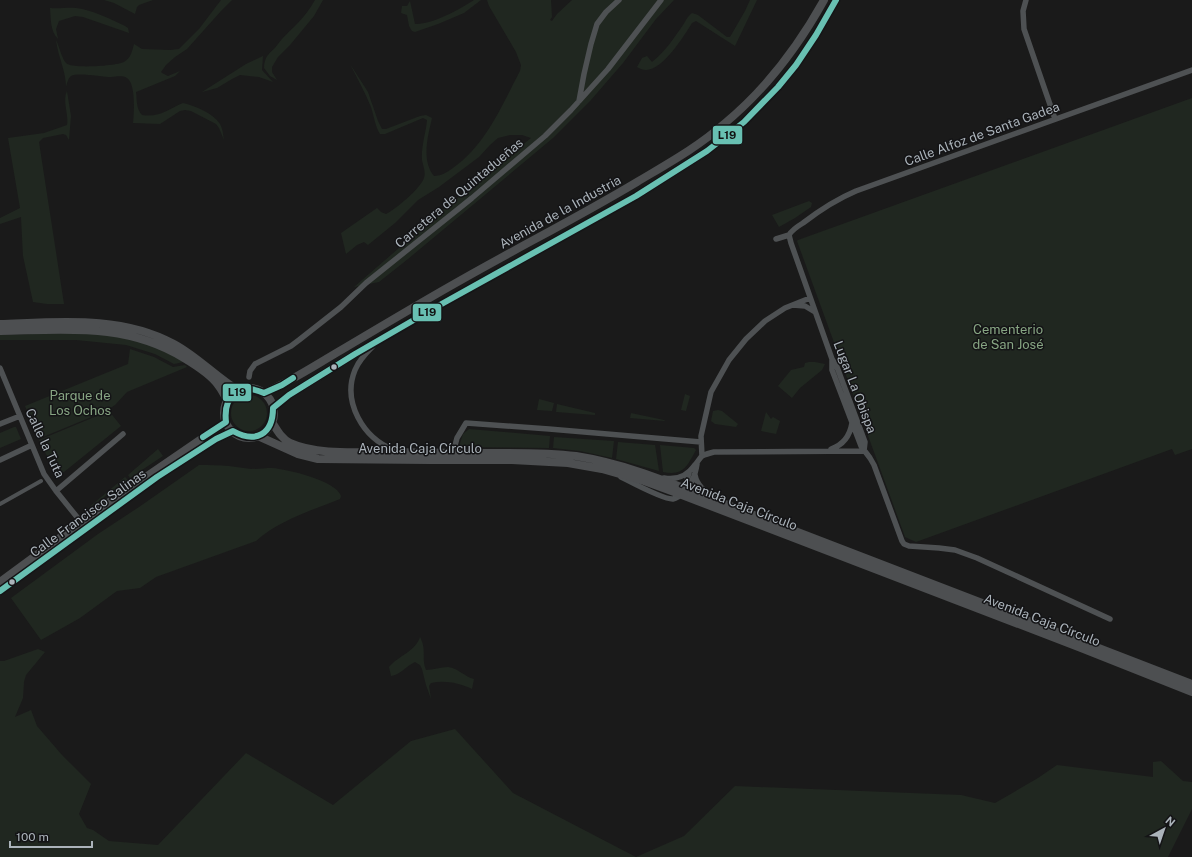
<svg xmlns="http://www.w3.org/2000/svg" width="1192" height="857" viewBox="0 0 1192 857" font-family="'Public Sans',sans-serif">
<rect width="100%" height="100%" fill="#1a1a1a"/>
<path fill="#202720" d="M104,0H153L139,5L137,7L135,14L114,3Z
M221,0H232L221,11L187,49L175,57L166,65L161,72L162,73L168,76L180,71L175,76L136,92C137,99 136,109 142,115C160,118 168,109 183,103C195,106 213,113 220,124C223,129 223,135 224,140L219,128L216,124L191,111L185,110L180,111L160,124L133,123C134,113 136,84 127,78C122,75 116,77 111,77C103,77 77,72 71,76C68,78 67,84 66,87C66,71 58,57 56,40C59,46 62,59 66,63C71,69 116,66 124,62C131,58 132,51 134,44L142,49L170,50L179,49L199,29Z
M315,0H323L314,16L290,45L278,57L272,67V72L277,80L270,76L264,68C265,53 271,54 278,44C283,37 289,32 295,26C303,18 310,9 315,0Z
M474,0H481L464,13L438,24L415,32L412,31L409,26L407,15L401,13L402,6H407L410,1L415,24C432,25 460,9 474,0Z
M487,0H551L552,17L550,20L552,21L557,14L572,0H674L656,19L623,63L591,100L553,138L408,259L379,282L354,287L444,209L531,138L522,135H510L498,138L490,145L479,157L439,187L418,200L395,223L368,245L364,242L357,245L346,254L341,233L377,208L381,212L386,214C396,209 420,189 424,178C426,173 423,165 422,160C421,146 426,133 427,120L423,118L385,134H380C375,126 374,116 371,107C365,92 357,78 350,64L368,92L378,121L382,129H386L420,116L426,115L432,118C428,136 421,160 434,176C442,176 447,172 453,168C486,145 502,105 520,71L521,65L516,52L489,6Z
M750,0H757L735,46L696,21L692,23C684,36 663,70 646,70C643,70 639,68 637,67L642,58L647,56L652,62C665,52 674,38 683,25C687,19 687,17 692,13L698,15L727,37H730L745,11Z
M50,8C59,9 68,7 76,8C93,10 110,19 125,26L128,28L129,33L83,17L75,16L59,21L56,29L58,39C50,31 51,19 50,8Z
M263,56L262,70L273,82L259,77L240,75L232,79L217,88L202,92L246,64Z
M67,91L71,116L69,140L66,135L63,134L43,138L39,142L64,304H47L33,302L23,256L21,217L0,224V218L20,208L8,138L44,133L67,125C69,114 62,102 67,91Z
M1192,98V449L1175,455L1172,449L916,542L905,537L797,241L798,240Z
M809,201L812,203L811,207L795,218L779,227L772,215Z
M67,333C97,333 128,336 156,347C166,351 175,357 184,362L174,364L155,354L126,345L76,340H0V335Z
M130,349L154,357L173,367L185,365L187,367L127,392L115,405L106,411L38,439L25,406L128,364Z
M809,362H815L825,364L822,370L800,388L792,398L778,386L791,370L804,367L805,363Z
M685,394L690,396L686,411L681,410Z
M231 413a18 18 0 1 1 36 0a18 18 0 1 1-36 0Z
M539,399L554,403L552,411L537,410Z
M557,404L595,413V415L556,412Z
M718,410L722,411L738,424L736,427L715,424L711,421L713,411Z
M109,411L121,426L64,472L57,476L39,440Z
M766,412L771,419L773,417L780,421L776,434L761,431Z
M631,413L664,420L665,421L630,418Z
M14,427H16L21,439L0,448V433Z
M469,429L550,436L549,448L459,447L463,434Z
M554,437L614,441L612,458L580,451L553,448Z
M618,442L655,445L659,471L616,459Z
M660,445L694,448L696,450C687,466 684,476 663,472Z
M158,449L163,456L130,478L128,475Z
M199,465C209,465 219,465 229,466C236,467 244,468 251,469C258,469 265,468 272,468C287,469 337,481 341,496L340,499C312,510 278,521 256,541L156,577L140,588L117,591L80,618L41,640L11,598L98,534L139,507Z
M125,477L128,480L89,508H88Z
M420,637C427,650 421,658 426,670C433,670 441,667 448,667C458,668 465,677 474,679L472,689C459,683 445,680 431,683L429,686L431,699L426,685L422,669L420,665L415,662C406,666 400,675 391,676L389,667C398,656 416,651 420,637Z
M38,649L45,652L26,675L24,682L23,698L15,717L31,710L37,726L62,755L91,784L79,814L87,828L93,830L109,841L158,845L246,753L333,805L411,741L455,729L513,793L636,857L684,836L735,786L961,795L995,803L1038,778L1057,765L1153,777V762L1161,761L1183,781L1192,782V809L1168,857H0V661H4Z"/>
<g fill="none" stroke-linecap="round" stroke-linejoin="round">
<path stroke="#4e5153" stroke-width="4" d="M0,504L41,481"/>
<path stroke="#4e5153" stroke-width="5.5" d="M1026,0L1023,11L1024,29L1055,119
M579,101L584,74L591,44L597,24L606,12L619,0
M789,235C792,230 798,226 803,223C820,210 837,199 856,191L1192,70
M789,235L791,243L832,359L837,367L865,442L864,451
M776,239L789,235
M793,305L805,306L815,312
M373,346C366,353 359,360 355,370C342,402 363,438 394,450
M832,359V370L861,446L870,458L874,465L902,541L904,544L909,546L939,548L955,550L977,558L1110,619
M0,368L44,474L56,491L81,522
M249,377L250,371L255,364L291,346L299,340L341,307L366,283L472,198L545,136L571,110L608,69L661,0
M0,424L20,416
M831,449C843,445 850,435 852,423
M453,453L457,438L466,423L549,429L701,442
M702,456L701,436L711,392L729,360L746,339L765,321L785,308L810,298
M0,460L32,445
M695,475C697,486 705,491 714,497
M621,477C631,482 664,500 673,499C678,498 681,495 684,492C692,484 695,476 697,464
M664,478C676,480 687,476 694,466C697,463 699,459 702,456C706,454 710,453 714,452L864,451
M56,491L123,434
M687,492L686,483L689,473"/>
<path stroke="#4d4f51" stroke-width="8" d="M0,324C58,322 121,315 174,344C198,357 216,377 239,391
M0,331C65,330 126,322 184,358C194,364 212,376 218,385C222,390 224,395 228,401
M224 413a25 25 0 1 1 50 0a25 25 0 1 1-50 0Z
M264,393C292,381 317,364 343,349C380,327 417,305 454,284C515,249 577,218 637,182C667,164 698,147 724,124C765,90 798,47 824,0
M273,408L289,395L355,354L438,306L636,196L707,151L744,122L778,87L796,65L816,35L836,0
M272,422C277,430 281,438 290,443C316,455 356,452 385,452C417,452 448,453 479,453C512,453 544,452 576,456C627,464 673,484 720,502L1192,684
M258,436L298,454L318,459L429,460H512L568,463L602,469L644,481L674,492L1081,648L1192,692
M0,582L99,509L226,422
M0,591L157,477L216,439L233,431"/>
<defs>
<path id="bus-1" d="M203,437L226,422C223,396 239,382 264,393L282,385L293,378
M0,591L157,477L216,439L233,431C256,444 273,434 273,408L289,395L355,354L438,306L636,196L707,151L744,122L778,87L796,65L816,35L836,0"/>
</defs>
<use href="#bus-1" stroke="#141416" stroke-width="9"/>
<use href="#bus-1" stroke="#68c0b2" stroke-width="6"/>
</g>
<g fill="#abb3ba" stroke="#141416" stroke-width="1.5">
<circle cx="334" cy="367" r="3.5"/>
<circle cx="12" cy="582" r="3.5"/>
</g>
<g text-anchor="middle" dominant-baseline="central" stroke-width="3" stroke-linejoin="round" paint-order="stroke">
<g font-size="13" fill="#abb3ba" stroke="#141416">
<text transform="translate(982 134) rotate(-20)">Calle Alfoz de Santa Gadea</text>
<text transform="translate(459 193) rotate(-40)">Carretera de Quintadueñas</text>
<text transform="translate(560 212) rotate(-29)">Avenida de la Industria</text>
<text transform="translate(855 387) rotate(69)">Lugar La Obispa</text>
<text transform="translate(45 443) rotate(65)">Calle la Tuta</text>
<text x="420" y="448">Avenida Caja Círculo</text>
<text transform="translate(739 504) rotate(21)">Avenida Caja Círculo</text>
<text transform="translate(88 513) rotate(-36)">Calle Francisco Salinas</text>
<text transform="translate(1042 620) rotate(21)">Avenida Caja Círculo</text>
</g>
<g font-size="13" fill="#87a583" stroke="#141416">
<text x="1008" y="329">Cementerio<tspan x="1008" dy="15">de San José</tspan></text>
<text x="80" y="395">Parque de<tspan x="80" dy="15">Los Ochos</tspan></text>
</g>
</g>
<g stroke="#141416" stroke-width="1.5">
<rect x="712" y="125" width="31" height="20" rx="4" fill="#68c0b2"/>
<rect x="412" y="303" width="30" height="19" rx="4" fill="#68c0b2"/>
<rect x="222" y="383" width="30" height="19" rx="4" fill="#68c0b2"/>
</g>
<g font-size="11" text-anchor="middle" font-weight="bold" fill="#111">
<text x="727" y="139">L19</text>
<text x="427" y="316">L19</text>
<text x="237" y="396">L19</text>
</g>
<g transform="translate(1164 829) rotate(40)" stroke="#141416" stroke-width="3" paint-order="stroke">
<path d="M0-3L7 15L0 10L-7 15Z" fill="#abb3ba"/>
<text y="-6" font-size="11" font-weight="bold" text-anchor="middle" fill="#abb3ba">N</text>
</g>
<path d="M10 841v6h82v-6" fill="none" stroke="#abb3ba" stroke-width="2"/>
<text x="16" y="841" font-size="12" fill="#abb3ba" stroke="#141416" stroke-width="3" paint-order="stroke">100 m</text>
</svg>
